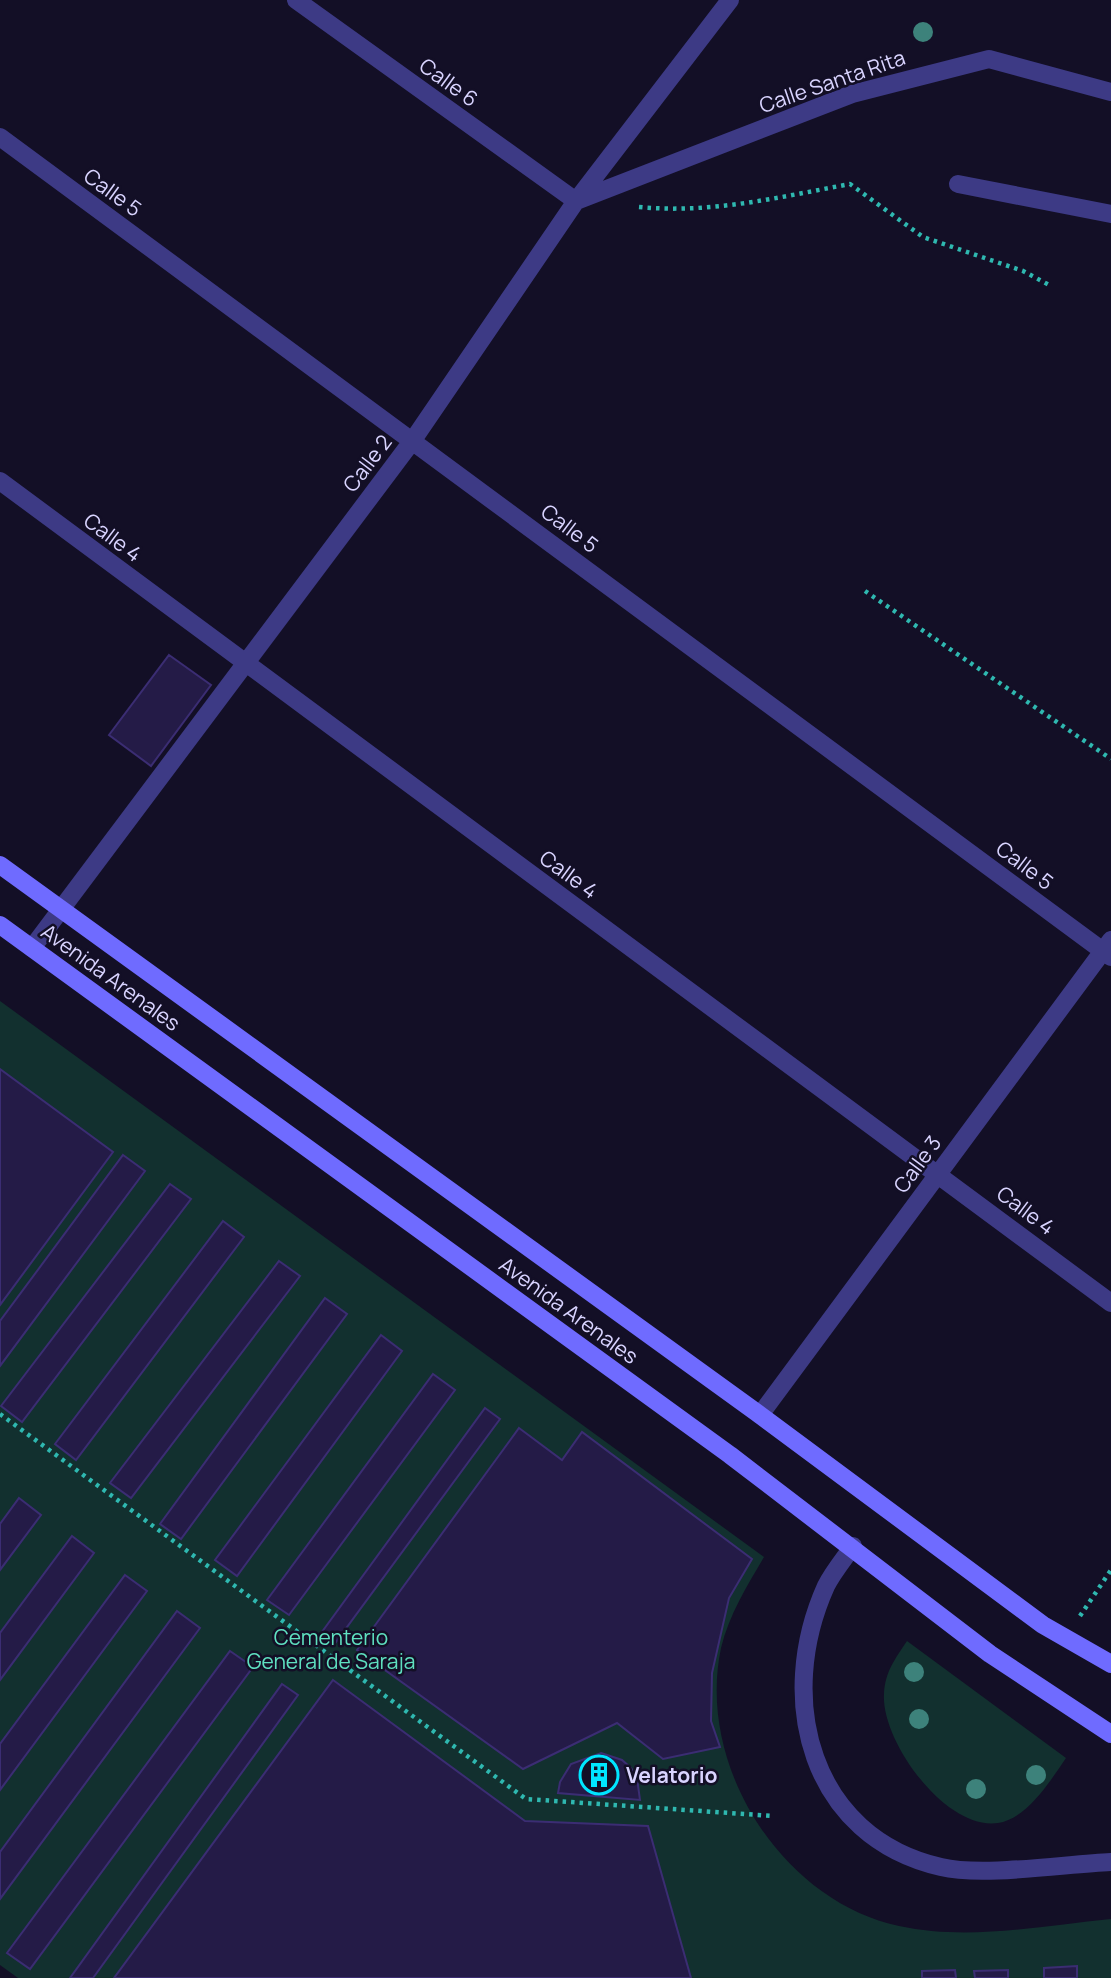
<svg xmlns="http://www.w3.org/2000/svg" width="1111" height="1978" viewBox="0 0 1111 1978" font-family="Manrope,sans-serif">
<rect width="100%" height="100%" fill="#130f26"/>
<path fill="#12302f" d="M0,1001L764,1557C747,1586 729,1615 721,1648C696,1766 782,1901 899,1926C968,1941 1041,1926 1111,1919V1978H18L0,1965Z
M907,1641L1066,1758C1051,1780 1027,1819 998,1823C946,1831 881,1741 884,1694C885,1672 895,1659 907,1641Z"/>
<path fill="#241b47" stroke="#3b2d73" stroke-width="2" d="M169,655L211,685L151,766L109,735Z
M0,1069L113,1152L0,1305Z
M123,1155L145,1171L0,1366V1321Z
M170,1184L191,1199L22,1422L1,1406Z
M223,1221L244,1237L76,1460L55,1444Z
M279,1261L300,1276L131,1498L110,1483Z
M325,1298L347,1314L181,1539L160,1524Z
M381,1335L402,1351L237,1576L215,1560Z
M433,1374L455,1390L289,1615L267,1600Z
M485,1408L500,1419L333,1646L319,1636Z
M519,1428L562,1460L582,1432L752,1559L729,1598L712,1673L711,1721L720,1747L663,1759L617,1723L523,1769L357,1650Z
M19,1498L41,1515L0,1570V1524Z
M72,1536L94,1553L0,1680V1633Z
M125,1575L147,1591L0,1790V1744Z
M177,1611L200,1628L0,1899V1852Z
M230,1651L253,1667L30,1969L7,1953Z
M333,1680L525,1821L648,1826L691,1978H114Z
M282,1684L298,1695L93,1978H70Z
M601,1753L622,1760L631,1768L637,1778L640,1800L558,1793L560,1782L571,1764Z
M1077,1966V1978H1044V1968Z
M955,1970L956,1978H922V1971Z
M1008,1970V1978H975L974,1971Z"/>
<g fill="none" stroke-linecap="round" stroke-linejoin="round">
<path stroke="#2fb8b0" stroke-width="4.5" stroke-dasharray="3.5 5" stroke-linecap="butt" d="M639,207C711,214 780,197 850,184L923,237L1023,271L1051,286
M865,591L1111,759
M0,1414L526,1799L773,1816
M1080,1616L1111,1570"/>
<path stroke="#3d3a85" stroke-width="18" d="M853,1546C844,1559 833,1572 826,1586C775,1699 810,1837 941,1867C983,1877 1065,1864 1111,1862"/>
<path stroke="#3d3a85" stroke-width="18" d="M296,0L576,201L852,94L989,59L1111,92
M0,137L1111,957
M958,184L1111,214
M0,481L1111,1303
M32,948L413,440L576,201L730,0
M760,1415L1111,940"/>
<path stroke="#6f6bff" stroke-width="18" d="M0,865L760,1415L1043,1625L1111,1664
M0,925L730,1455L990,1654L1111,1734"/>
</g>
<g fill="#3d827b">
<circle cx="923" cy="32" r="10"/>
<circle cx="914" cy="1672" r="10"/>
<circle cx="919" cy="1719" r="10"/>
<circle cx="1036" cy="1775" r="10"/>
<circle cx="976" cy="1789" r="10"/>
</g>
<defs>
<symbol id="building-ring" viewBox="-11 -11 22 22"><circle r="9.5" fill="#130f26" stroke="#00e5ff" stroke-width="1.5"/><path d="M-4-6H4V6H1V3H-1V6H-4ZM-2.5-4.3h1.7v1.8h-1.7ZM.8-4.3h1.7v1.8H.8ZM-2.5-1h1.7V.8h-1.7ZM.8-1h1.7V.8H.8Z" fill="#00e5ff"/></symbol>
</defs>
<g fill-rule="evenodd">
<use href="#building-ring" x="577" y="1753" width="44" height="44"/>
</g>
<g text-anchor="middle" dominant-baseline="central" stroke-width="5" stroke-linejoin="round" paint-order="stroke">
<g font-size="21" fill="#d9d4ff" stroke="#130f26">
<text transform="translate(832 81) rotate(-19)">Calle Santa Rita</text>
<text transform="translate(449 82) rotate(36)">Calle 6</text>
<text transform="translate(113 192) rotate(36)">Calle 5</text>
<text transform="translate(367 463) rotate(-53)">Calle 2</text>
<text transform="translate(570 528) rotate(37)">Calle 5</text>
<text transform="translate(113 537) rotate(37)">Calle 4</text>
<text transform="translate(1025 865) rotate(37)">Calle 5</text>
<text transform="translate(569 874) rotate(36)">Calle 4</text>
<text transform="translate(111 977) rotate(36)">Avenida Arenales</text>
<text transform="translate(917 1164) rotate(-54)">Calle 3</text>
<text transform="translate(1026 1210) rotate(37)">Calle 4</text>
<text transform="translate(569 1310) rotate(36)">Avenida Arenales</text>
</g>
<g font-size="21" fill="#5fe0c0" stroke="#130f26">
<text x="331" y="1637">Cementerio<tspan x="331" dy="24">General de Saraja</tspan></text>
</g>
<g font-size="21" font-weight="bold" fill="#d9d4ff" stroke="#130f26" text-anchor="start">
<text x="626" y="1775">Velatorio</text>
</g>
</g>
</svg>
